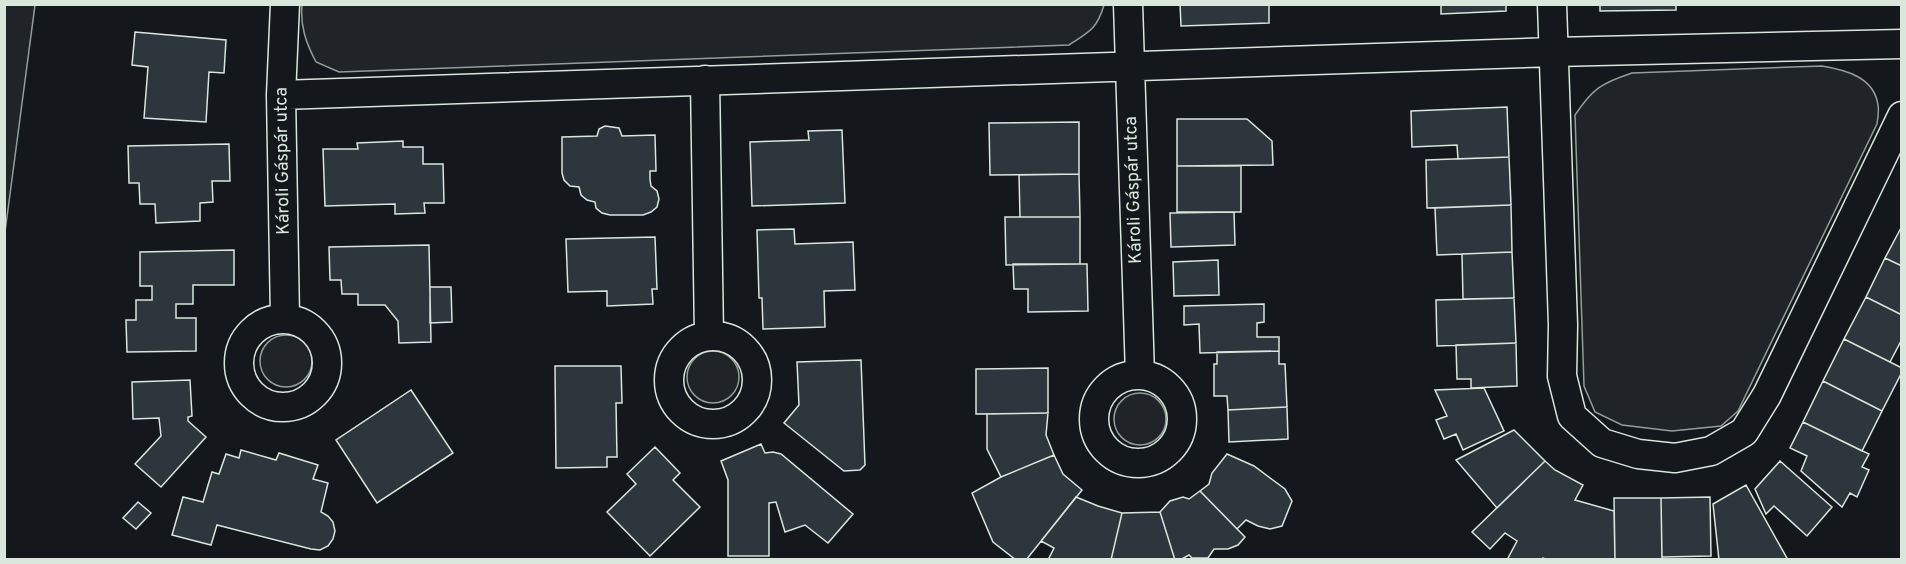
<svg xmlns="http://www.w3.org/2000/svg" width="1906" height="564" viewBox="0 0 1906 564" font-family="Overpass,sans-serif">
<rect width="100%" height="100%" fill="#14181c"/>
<path fill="#202428" stroke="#939e99" stroke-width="1.5" d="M5,4L35,5L5,232L4,5Z
M302,5V4L1104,5C1097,29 1089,32 1069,45L339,72L316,62C306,43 300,26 302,5Z
M1822,66C1846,70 1874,77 1878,105C1879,111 1878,118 1877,124L1738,411L1721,426L1672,431L1622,425L1595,412L1584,386L1575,115C1593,88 1602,83 1632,73Z
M260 361a26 26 0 1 1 52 0a26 26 0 1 1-52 0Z
M687 377a26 26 0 1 1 52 0a26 26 0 1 1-52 0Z
M1114 419a26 26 0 1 1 52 0a26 26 0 1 1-52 0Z"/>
<path fill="#2c363c" stroke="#d8e6dc" stroke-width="1.5" d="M1180,4H1269V23L1181,26Z
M1441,4H1506V11L1441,14Z
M1600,4H1676V10L1600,11Z
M135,32L226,40L224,73L209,72L206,122L144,118L148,67L132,65Z
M1507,107L1509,157L1458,159L1457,145L1412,147L1411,111Z
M1177,119H1247L1272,141L1273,165L1177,166Z
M1079,122V174L990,175L989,123Z
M605,126L619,128L622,136L655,135L656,171H650V179L651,186L657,191L659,199L657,207L651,212L643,215H610L602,213L596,208L595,202L587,200L581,195L579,187L570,186L564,180L562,173V137L597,136L599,129Z
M842,130L845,203L752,206L750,142L809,140L808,131Z
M403,141V147H423V164H443L444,203H424L425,213L395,214V204L325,206L323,149H358L357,143Z
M229,144L230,181H212L213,202L200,203V221L156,223L155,204H140L139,183H129L128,146Z
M1509,157L1511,205L1427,208L1426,160Z
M1177,166H1241V212H1177Z
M1079,174L1080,217H1020L1019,175Z
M1511,205L1512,252L1437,255L1435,208Z
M1234,212L1235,245L1171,247L1170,213Z
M1005,217H1080V264L1006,265Z
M1902,226V266L1885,258Z
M794,229L795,244L853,242L855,290L824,291L825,327L763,329L762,298H759L757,230Z
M655,237L657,289H652L653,304L607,306V291L568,292L566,239Z
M429,245L431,342L399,343L398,321L385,305H358V294H342L341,280H330L329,247Z
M234,250V285H193V304H176V318H196V351L127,352L126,320H136V300H152V286H140V252Z
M1512,252L1514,298L1463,299L1462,254Z
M1885,258L1902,266V315L1866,297Z
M1218,260L1219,295L1174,296L1173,262Z
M1013,264H1087L1088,311L1028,312V289H1014Z
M430,287H451L452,322L430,323Z
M1866,297L1902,315V339L1890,362L1844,339Z
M1514,298L1516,343L1437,346L1436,300Z
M1264,304V322L1257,323V337H1279V351L1200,353L1199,324L1184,325V306Z
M1844,339L1902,368V372L1882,411L1823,381Z
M1516,343L1517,386L1471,388V379H1457L1456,345Z
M1279,351V364H1285L1287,407L1228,410L1227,396H1214V364H1217V352Z
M861,360L865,465L860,470L844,471L784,423L799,405L797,362Z
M555,366H621L622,403H616L617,457H607V467L556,468Z
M1048,368V413L976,414V369Z
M190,380L192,416L188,417V421L206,437L161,487L135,464L161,436L159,418L133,419L132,382Z
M1823,381L1882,411L1862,451L1803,422Z
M1484,388L1504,431L1463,450L1456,434L1444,439L1436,420L1447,416L1435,390Z
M411,390L453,453L377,503L336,440Z
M1287,407L1288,439L1229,442L1228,410Z
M1048,413L1046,435L1054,455L1001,477L987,449V414Z
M1803,422L1869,454L1862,467L1869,470L1857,497L1850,493L1842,507L1801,471L1807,456L1790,448Z
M1514,430L1545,461L1497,508L1456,460Z
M761,444L765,453L773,452L781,454L853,514L828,543L805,525L785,532L776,502L769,503V556H728V480L721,461Z
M655,447L680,473L673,480L700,507L650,556L607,512L636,484L627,474Z
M241,450L276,460L279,453L318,465L313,479L328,483L321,512L328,516L333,522L335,531L333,539L328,546L320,550L311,549L217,525L211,545L172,535L183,497L203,502L212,472L219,474L226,454L239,458Z
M1227,454L1254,466L1285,489L1292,501L1282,526L1270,529L1258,526L1246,520L1237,529L1200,491L1209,484L1212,473Z
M1054,455L1063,474L1082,490L1026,560H1016L993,542L972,493L1001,477Z
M1545,461L1555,470L1583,485L1575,500L1614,511L1615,560H1548L1543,558V560H1507L1517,541L1505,533L1490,549L1472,532Z
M1780,461L1832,507L1807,536L1774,506L1766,514L1755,489Z
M1746,485L1788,560H1719L1713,504Z
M1200,491L1245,537L1238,545L1228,549H1214L1208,558H1192L1189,555L1180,560H1175L1160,512L1170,501L1183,497L1189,499Z
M1076,497L1098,506L1122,513L1111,560H1048L1054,548L1041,541Z
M1710,497L1711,556L1662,557L1661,498Z
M1614,498H1661L1662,560H1615Z
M138,502L151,513L136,529L123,518Z
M1160,512L1175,560H1111L1122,513Z"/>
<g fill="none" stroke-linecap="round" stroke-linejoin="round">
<defs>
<path id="street" d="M285,4L281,95L285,318
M1128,4L1140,375
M1552,4L1563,325L1562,376L1572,416L1602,443L1638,454L1675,458L1711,451L1744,432L1767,395L1902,116
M705,80L709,336
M281,95L1554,52L1902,44
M239 363a44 44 0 1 1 88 0a44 44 0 1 1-88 0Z
M669 380a44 44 0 1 1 88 0a44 44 0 1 1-88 0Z
M1094 419a44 44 0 1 1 88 0a44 44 0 1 1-88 0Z"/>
</defs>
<use href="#street" stroke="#d8e6dc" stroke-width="31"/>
<use href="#street" stroke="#14181c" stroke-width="28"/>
</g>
<g text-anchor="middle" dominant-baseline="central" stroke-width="4.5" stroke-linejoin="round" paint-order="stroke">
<g font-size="18" fill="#d8e6dc" stroke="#14181c">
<text transform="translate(283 161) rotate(-91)">Károli Gáspár utca</text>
<text transform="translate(1134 190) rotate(-92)">Károli Gáspár utca</text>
</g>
</g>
<rect width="1906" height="564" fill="none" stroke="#d8e6dc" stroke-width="12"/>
</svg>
